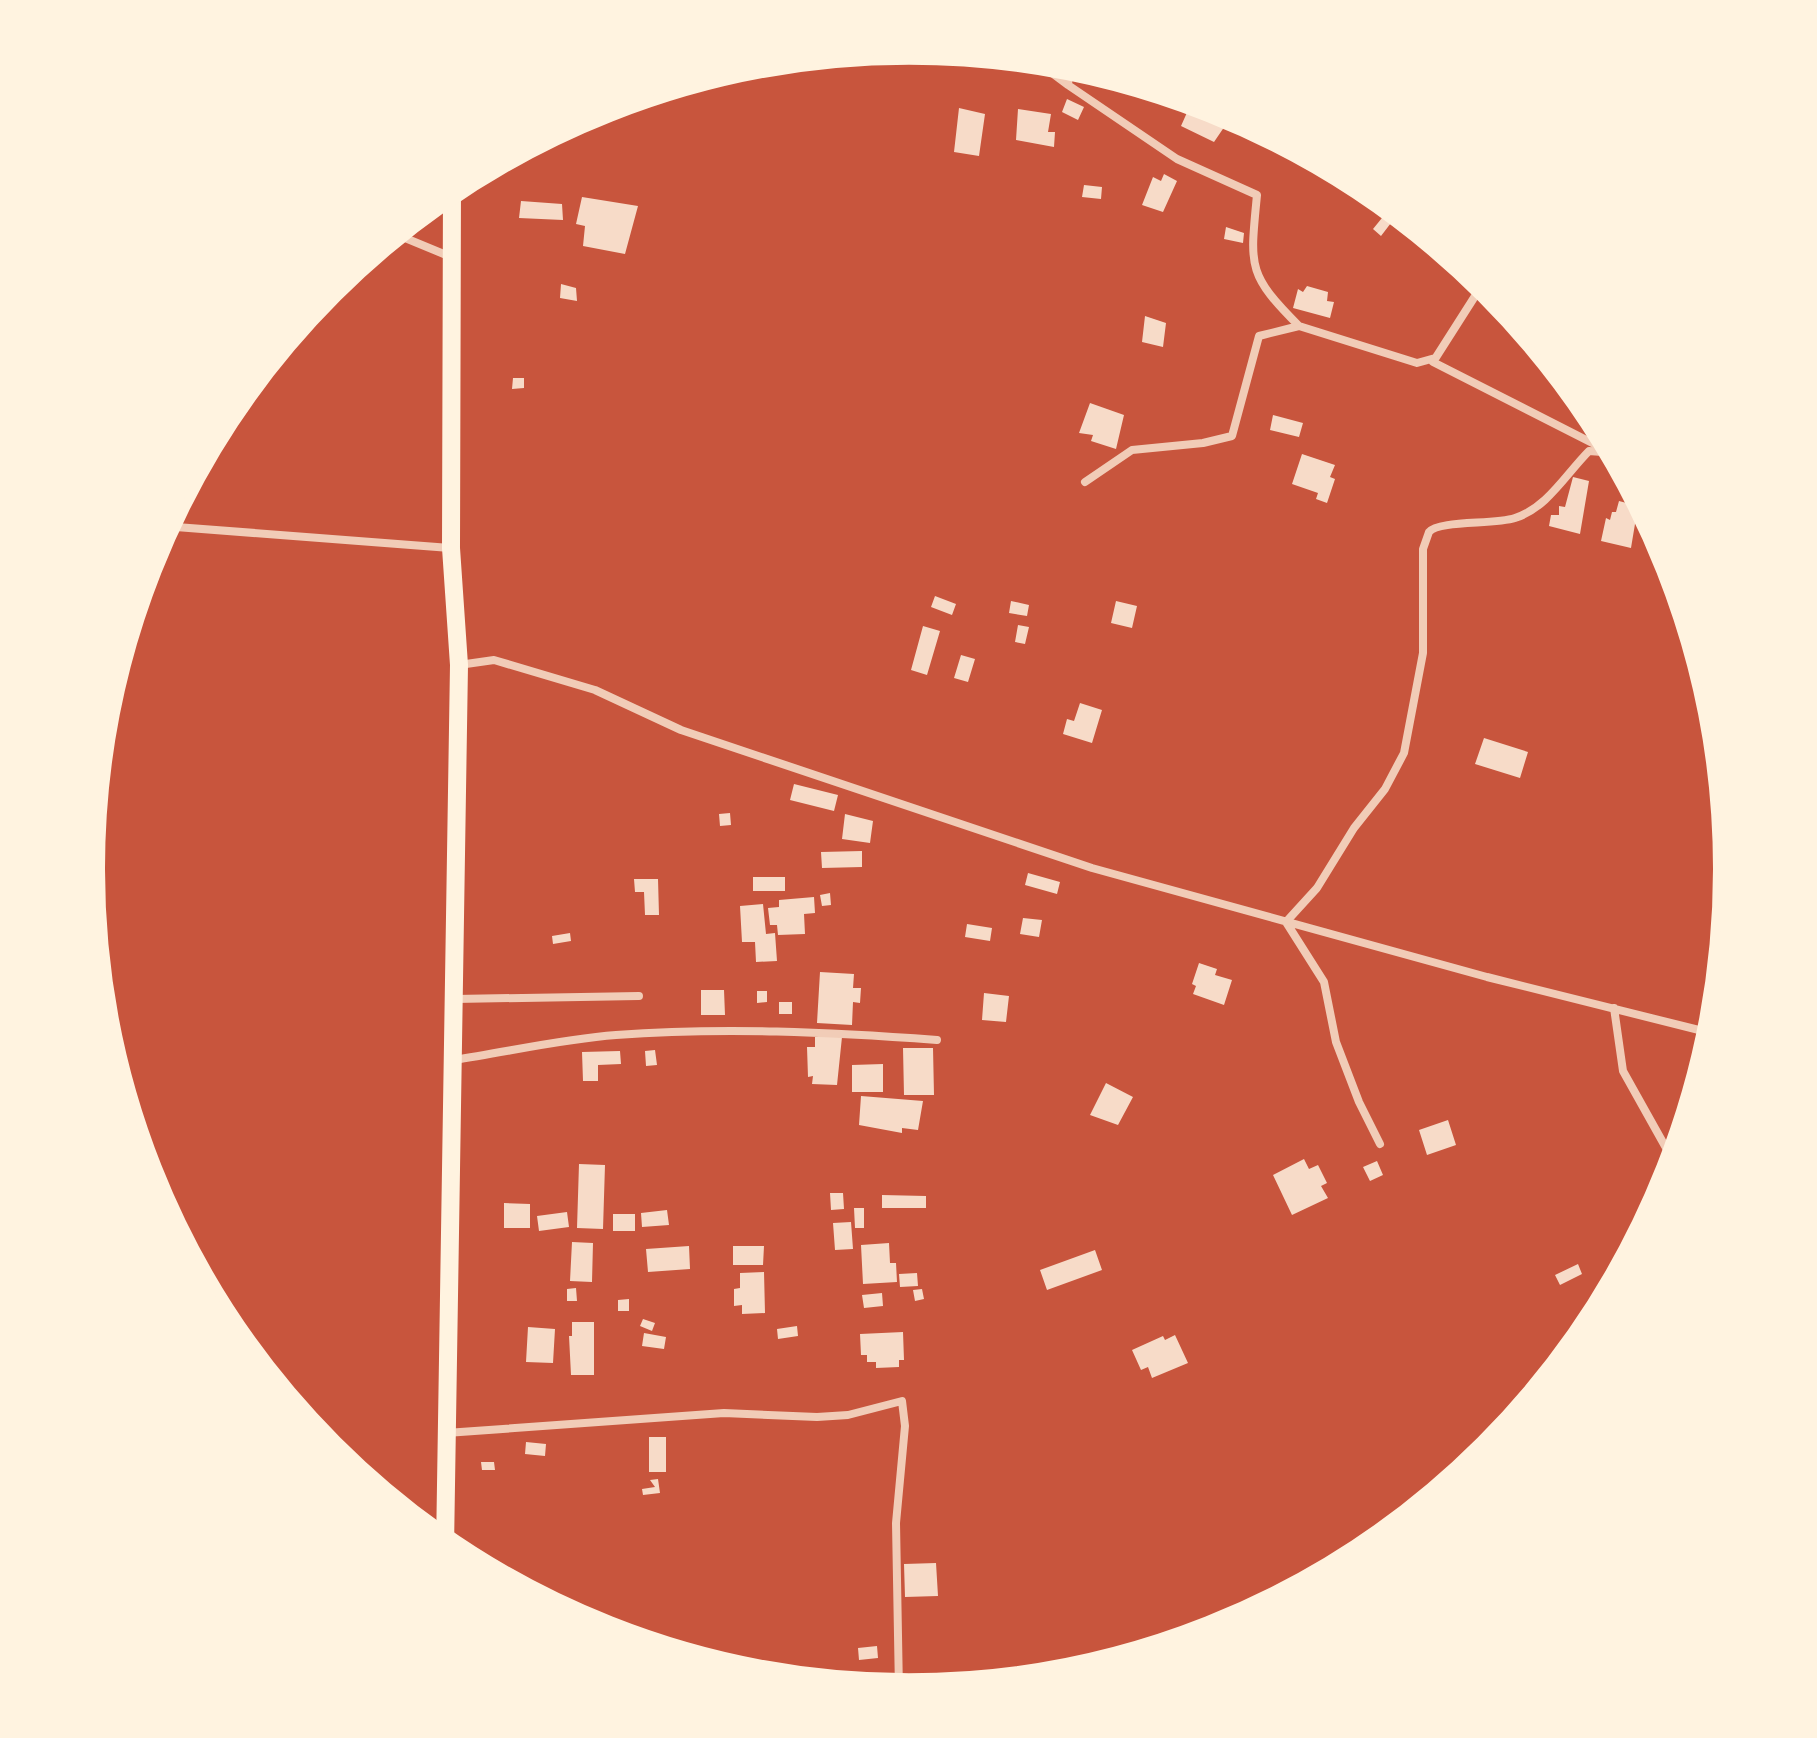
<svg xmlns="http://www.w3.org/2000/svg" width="1817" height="1738" viewBox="0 0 1817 1738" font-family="'Archivo Narrow',sans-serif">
<rect width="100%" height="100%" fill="#c8553d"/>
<path fill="#f7dbc8" d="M1067,99L1084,107L1078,120L1062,112Z
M1193,99L1214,106L1231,117L1214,142L1181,126Z
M959,108L985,114L979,156L954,152Z
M1018,109L1051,114L1048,132H1055L1054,147L1016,140Z
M1164,174L1177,181L1163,212L1142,205L1153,177L1161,181Z
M1084,185L1102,187L1101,199L1082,197Z
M582,197L638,206L625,254L583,246L585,226L576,224Z
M521,201L562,204L563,220L519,218Z
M1386,213L1394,219L1381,236L1373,229Z
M1226,227L1244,233L1243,243L1224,239Z
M561,284L576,288L577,301L560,298Z
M1307,286L1328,292L1327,301L1334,302L1330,318L1293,308L1298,289L1303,292Z
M1145,316L1166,323L1163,347L1142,342Z
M513,378H524V388L512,389Z
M1090,403L1124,415L1116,449L1091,441L1093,435L1079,433Z
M1273,415L1303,423L1299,437L1270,430Z
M1302,454L1335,465L1330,477L1335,479L1327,503L1316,499L1318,493L1292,484Z
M1573,477L1589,481L1580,534L1549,526L1551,515H1559V506L1565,507Z
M1619,501L1638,506L1631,548L1601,541L1606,518L1610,520L1612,512H1616Z
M935,596L956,604L952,615L931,607Z
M1011,601L1029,605L1027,616L1009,613Z
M1116,601L1137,606L1132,628L1111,623Z
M1018,625L1029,627L1025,644L1015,642Z
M923,626L940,631L927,675L911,670Z
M961,655L975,659L968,682L954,678Z
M1080,703L1102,710L1092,743L1063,734L1067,719L1074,721Z
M1484,738L1528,752L1520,778L1475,764Z
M794,784L838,795L834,811L790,800Z
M730,813L731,825L720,826L719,814Z
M845,814L873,821L870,843L842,839Z
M862,851V867L822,868L821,852Z
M1028,873L1060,882L1057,894L1025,885Z
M753,877H785V891H753Z
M634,879H658L659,915H645L644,892H635Z
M830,893L831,905L822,906L820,895Z
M814,897L815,913L804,914L805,934L778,935L777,925H770L768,908L779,907V900Z
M763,904L766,934L775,933L777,961L756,962L755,942H742L740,906Z
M1023,918L1042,920L1039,937L1020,934Z
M967,924L992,928L990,941L965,937Z
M570,933L571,941L553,944L552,936Z
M1199,963L1217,969L1215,975L1232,980L1224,1005L1193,994L1196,986L1192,984Z
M820,972L854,974L853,988H861L860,1003L853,1002L852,1025L817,1023Z
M701,990H724L725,1015H701Z
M757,991H767V1002L757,1003Z
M984,993L1009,996L1006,1022L982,1020Z
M779,1002H792V1014H779Z
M815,1037H842L837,1085L812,1084L813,1076L808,1077L807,1047H815Z
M903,1048H933L934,1095H904Z
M655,1050L657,1065L646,1066L645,1051Z
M620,1051L621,1064L598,1065V1081H583L582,1052Z
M883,1064V1092H852V1065Z
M1106,1083L1133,1097L1118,1125L1090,1115Z
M861,1096L923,1101L918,1130L902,1128V1133L859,1125Z
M1448,1120L1456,1145L1427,1155L1419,1130Z
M1304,1159L1309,1169L1318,1165L1327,1183L1321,1186L1328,1198L1292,1215L1273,1175Z
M1377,1161L1383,1175L1370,1181L1363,1167Z
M579,1164L605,1165L603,1229L577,1228Z
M830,1193H843L844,1209L831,1210Z
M882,1195L926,1196V1208H882Z
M504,1203L530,1204V1228H504Z
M854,1208H864V1228H855Z
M667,1210L669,1225L642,1227L641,1213Z
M567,1212L569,1227L539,1231L537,1216Z
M613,1214H635V1231H613Z
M851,1222L853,1249L835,1250L833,1223Z
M572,1242L593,1243L592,1282L570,1281Z
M889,1243L890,1263H896L897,1282L863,1284L861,1245Z
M689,1246L690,1269L648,1272L646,1249Z
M733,1246H764L763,1265H733Z
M1095,1250L1102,1270L1047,1290L1040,1270Z
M1578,1264L1582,1274L1560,1285L1555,1275Z
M764,1272L765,1313L742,1314V1305L734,1306V1289L740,1288V1273Z
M917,1273L918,1286L900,1287L899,1274Z
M576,1288L577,1301H567V1289Z
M922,1289L924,1299L915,1301L913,1290Z
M882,1293L883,1306L864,1308L862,1295Z
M629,1299V1311H618V1300Z
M643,1319L655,1323L652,1331L640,1326Z
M572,1322H594V1375H571L569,1336H572Z
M797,1326L798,1336L778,1339L777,1329Z
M528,1327L555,1329L553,1363L526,1362Z
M903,1332L904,1360H899V1367L876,1368V1362H867V1355H861L860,1334Z
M644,1333L666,1337L664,1349L642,1346Z
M1175,1335L1188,1363L1152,1378L1148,1367L1141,1370L1132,1350L1163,1336L1165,1340Z
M649,1437H666V1472H649Z
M526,1442L546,1444L545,1456L525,1454Z
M481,1462H494L495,1470H482Z
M658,1479L660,1493L643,1495L642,1489L655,1487L650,1480Z
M936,1563L938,1596L905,1597L904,1564Z
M877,1646L878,1658L859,1660L858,1648Z"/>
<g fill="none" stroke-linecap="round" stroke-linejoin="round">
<path stroke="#f1ccb7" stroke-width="8" d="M1032,58L1068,85
M1070,62L1068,85L1177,159L1257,195C1250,267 1247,274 1299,326
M435,198L452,191
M393,233L451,257
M1484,282L1433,362L1608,451
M1085,482L1132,450L1203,443L1232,436L1259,336L1299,326L1417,363L1435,358
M163,526L450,548
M459,665L494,660L595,690L681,730L1092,868L1487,977L1715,1034
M455,999L639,996
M1614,1008L1623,1071L1675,1164
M454,1060C507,1052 562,1039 616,1035C723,1027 831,1032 937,1040
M1380,1144L1359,1102L1336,1042L1324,982L1286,922L1317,888L1354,828L1385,789L1404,753L1423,653V549L1429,532C1439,520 1494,525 1515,518C1547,508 1566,474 1589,451L1615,453
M446,1433L724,1413L817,1417L848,1415L902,1401L905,1426L896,1523L899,1691"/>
<path stroke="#fff3e0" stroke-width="18" d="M445,1548L459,665L451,548L452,184"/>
</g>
<path d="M0 0H1817V1738H0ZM100 869a809 809 0 1 1 1618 0a809 809 0 1 1-1618 0Z" fill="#fff3e0" fill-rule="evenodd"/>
<path fill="none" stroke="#fff3e0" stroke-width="10" d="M100 869a809 809 0 1 1 1618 0a809 809 0 1 1-1618 0Z"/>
</svg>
